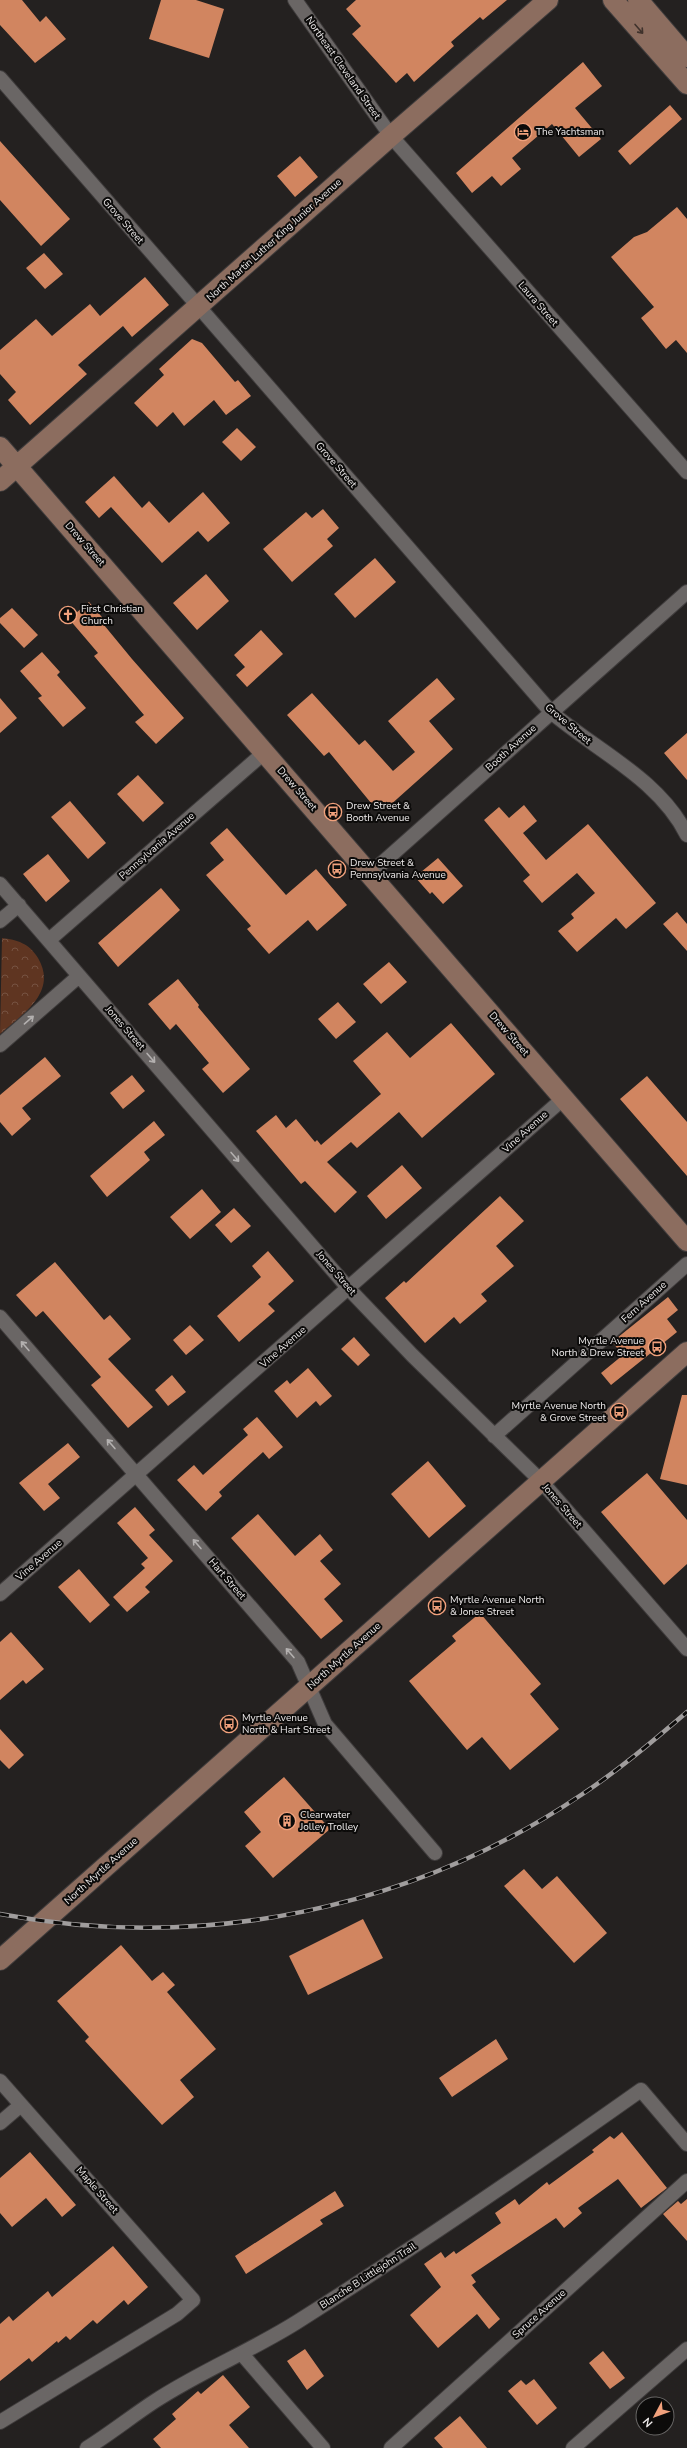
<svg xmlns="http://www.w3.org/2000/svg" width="687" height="2448" viewBox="0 0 687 2448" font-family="'Nunito Sans',sans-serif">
<defs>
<pattern id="park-crowns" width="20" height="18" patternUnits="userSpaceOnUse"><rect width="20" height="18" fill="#5f3521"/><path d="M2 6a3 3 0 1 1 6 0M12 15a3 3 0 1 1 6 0" fill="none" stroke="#765241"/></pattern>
</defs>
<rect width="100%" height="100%" fill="#242120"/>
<path fill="url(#park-crowns)" d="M2,938C17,940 29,943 38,958C58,992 23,1014 0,1034Z"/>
<path fill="#d18560" d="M0,0H22L40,22L46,16L66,39L35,63L0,25Z
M161,0H196L224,9L209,58L149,39Z
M356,0H507L483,20L480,17L451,42L454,46L414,82L407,73L396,83L352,34L361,26L346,9Z
M583,62L602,86L575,108L601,139L579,157L552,124L512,158L521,169L501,186L492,176L472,193L456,173Z
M670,105L682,119L630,165L618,151Z
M0,141L70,219L41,246L0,200Z
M300,156L318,177L295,197L277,176Z
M677,207L687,219V353L676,340L666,349L641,318L654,307L611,257L634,237L647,232Z
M44,253L63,274L45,289L26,268Z
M145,277L169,305L132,337L123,326L78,365L87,374L30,425L8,400L16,392L0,374V350L36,319L52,336L90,304L100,316Z
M192,339L202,343L235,382L238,380L251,396L226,415L214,400L184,426L173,412L157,427L134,403L164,375L159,369Z
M237,428L256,447L241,461L222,442Z
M114,476L142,508L149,501L169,523L203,492L230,523L208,542L198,531L162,563L111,507L99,518L85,502Z
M323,509L339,528L327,539L333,546L292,582L263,549L306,512L312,518Z
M375,558L396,582L355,618L334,594Z
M206,574L229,601L197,630L173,603Z
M89,602L107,623L104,625L132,659L184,718L156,744L135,722L144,715L94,656L98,653L69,619Z
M12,608L38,635L24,648L0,623V618Z
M261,630L283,654L247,687L236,675L245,667L234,655Z
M42,652L60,672L57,675L86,708L63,727L38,698L42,696L20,671Z
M437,678L455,699L429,721L453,749L388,807L384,802L376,809L329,752L324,756L287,715L312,693L359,745L365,740L393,771L415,752L388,721Z
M0,698L17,718L0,733Z
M687,733V780L664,753Z
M138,775L164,803L143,822L117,794Z
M70,801L106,843L88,859L51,817Z
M524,805L537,821L523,833L546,860L588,824L656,903L626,929L616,918L577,952L558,931L574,918L571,914L595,893L577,873L542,903L523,881L530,875L484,820L499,807L509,818Z
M227,828L286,895L316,869L347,905L317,931L308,920L269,954L247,929L251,926L206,875L224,860L210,843Z
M48,854L70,881L46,902L23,874Z
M438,858L463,886L443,904L432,892L430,894L415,877Z
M161,888L180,910L118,967L98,943Z
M677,912L687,924V951L663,924Z
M389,962L407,982L381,1004L363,984Z
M178,979L199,1005L198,1007L250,1069L223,1093L202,1069L209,1063L176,1024L170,1030L148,1004Z
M338,1002L356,1022L336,1039L318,1019Z
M451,1023L495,1074L422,1138L399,1112L357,1148L351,1142L327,1162L357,1192L335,1213L305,1181L301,1184L256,1131L276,1115L286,1128L296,1119L315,1142L317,1140L321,1145L381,1094L353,1061L387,1032L410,1058Z
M45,1057L61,1076L22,1108L31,1119L12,1136L0,1122V1095Z
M132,1075L145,1091L123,1109L110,1093Z
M647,1076L687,1122V1176L620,1099Z
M154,1121L165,1135L144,1152L150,1160L107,1197L90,1176Z
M402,1165L422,1188L386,1219L367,1196Z
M202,1189L221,1212L190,1239L170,1217Z
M500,1196L524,1221L496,1246L514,1266L481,1294L487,1301L460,1324L454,1317L425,1343L385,1298L404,1281L406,1283Z
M234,1208L251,1226L231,1243L215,1225Z
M268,1251L294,1281L268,1304L275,1311L239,1342L217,1316L261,1277L252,1266Z
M55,1262L104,1320L110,1315L131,1339L108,1359L153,1407L128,1428L91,1385L101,1377L43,1311L36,1317L16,1295Z
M668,1297L678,1310L667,1319L677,1332L611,1385L601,1373L623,1355L612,1342Z
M190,1325L204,1340L186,1355L173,1340Z
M354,1337L370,1355L358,1366L341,1349Z
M308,1368L332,1396L320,1406L316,1401L297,1418L274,1391L287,1380L290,1384Z
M172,1375L186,1392L168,1406L155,1390Z
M682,1395H687V1485L660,1479Z
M257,1417L283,1447L269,1459L263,1452L219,1492L222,1496L206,1511L177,1480L194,1465L203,1475L248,1435L243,1429Z
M68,1443L80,1457L48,1484L60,1498L44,1511L19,1483Z
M428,1461L466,1506L429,1538L391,1494Z
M647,1473L687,1520V1564L664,1585L601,1512Z
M135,1507L155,1530L149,1535L173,1561L145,1587L150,1592L127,1612L113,1597L145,1568L141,1564L148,1558L117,1523Z
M258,1514L295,1556L320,1534L333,1550L320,1561L341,1584L324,1599L343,1621L321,1639L231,1538Z
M79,1569L110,1605L90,1623L58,1587Z
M480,1613L541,1684L530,1694L559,1729L510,1770L482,1737L467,1750L409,1681L456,1641L452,1636Z
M11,1632L44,1669L26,1684L23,1680L0,1700V1642Z
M0,1729L24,1755L9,1769L0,1760Z
M284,1777L330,1829L273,1878L245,1846L261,1832L244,1812Z
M524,1869L542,1889L557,1876L607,1933L574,1963L504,1886Z
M363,1919L383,1958L308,1995L289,1956Z
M121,1945L152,1981L163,1972L175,1985L167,1992L216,2049L180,2080L194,2097L162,2125L85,2041L89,2037L57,2001Z
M496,2039L508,2059L452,2097L439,2078Z
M622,2132L667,2188L641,2208L618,2179L578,2208L582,2213L564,2228L556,2218L471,2275L476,2282L472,2285L500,2319L489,2329L477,2314L438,2348L410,2315L441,2287L424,2264L441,2252L445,2258L454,2251L456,2254L501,2223L495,2213L515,2199L519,2205L547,2182L549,2185L594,2152L592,2150L610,2136L614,2139Z
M30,2152L76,2205L62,2217L46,2198L12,2227L0,2213V2178Z
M335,2191L344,2206L320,2220L323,2224L246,2274L235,2256Z
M687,2199V2241L663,2214L678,2201L681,2204Z
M113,2246L148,2287L128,2305L124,2300L97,2324L93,2320L70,2340L66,2336L58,2343L57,2341L32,2362L29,2358L0,2381V2324L9,2316L13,2321L48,2291L52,2297Z
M305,2349L324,2376L307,2390L287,2361Z
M603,2351L625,2378L610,2389L589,2363Z
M223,2375L250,2407L229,2425L249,2448H161L153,2439L176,2419L172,2414L198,2391L201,2394Z
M534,2379L557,2408L537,2425L508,2391L521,2380L526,2385Z
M460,2416L487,2448H443L434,2438Z"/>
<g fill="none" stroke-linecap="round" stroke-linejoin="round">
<defs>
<path id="street" d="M295,0L391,136L687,472
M0,78L551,712C597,751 659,779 687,835
M371,873L687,592
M0,884L349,1289L412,1355L541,1481L687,1649
M0,921L19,905
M49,940L265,752
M0,1045L79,976
M0,1317L298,1662L325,1724L435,1853
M494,1436L687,1264
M0,1594L564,1098
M0,2081L193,2300L177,2314L0,2422
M0,2123L21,2105
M242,2354L323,2448
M87,2448C111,2433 132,2416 155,2401C201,2371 251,2351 297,2322C414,2248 528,2170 641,2090L687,2144
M391,2448L687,2181
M573,2448L687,2349"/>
<path id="secondary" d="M613,0L687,84
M638,0L687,57
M0,447L687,1241
M0,481L391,136L548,0
M0,1960L687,1352"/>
</defs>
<use href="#street" stroke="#3f3c3c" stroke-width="16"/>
<use href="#secondary" stroke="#3f3c3c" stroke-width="22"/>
<use href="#street" stroke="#6a6665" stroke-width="14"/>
<use href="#secondary" stroke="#8c6d5f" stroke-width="20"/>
<defs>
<path id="rail" d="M0,1914C202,1952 410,1910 581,1795C619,1770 653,1741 687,1712"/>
</defs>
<use href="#rail" stroke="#a09d9d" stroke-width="4.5"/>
<use href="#rail" stroke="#0c0b0a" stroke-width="3" stroke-dasharray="9" stroke-linecap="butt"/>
</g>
<defs><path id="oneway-shaft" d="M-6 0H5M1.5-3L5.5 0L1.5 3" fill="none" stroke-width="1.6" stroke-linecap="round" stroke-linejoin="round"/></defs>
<use stroke="#3f322c" href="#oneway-shaft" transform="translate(639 29) rotate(49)"/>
<g stroke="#b3b0af">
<use href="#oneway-shaft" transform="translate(29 1020) rotate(-41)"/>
<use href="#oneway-shaft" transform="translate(151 1058) rotate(49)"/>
<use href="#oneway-shaft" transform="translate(235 1157) rotate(49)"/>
<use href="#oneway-shaft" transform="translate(25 1346) rotate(-131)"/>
<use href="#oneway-shaft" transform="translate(111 1444) rotate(-131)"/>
<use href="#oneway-shaft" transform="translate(197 1544) rotate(-131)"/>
<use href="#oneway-shaft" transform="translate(290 1653) rotate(-131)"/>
</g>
<defs>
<symbol id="hotel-ring" viewBox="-11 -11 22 22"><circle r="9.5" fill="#0c0b0a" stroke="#f1a17c" stroke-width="1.5"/><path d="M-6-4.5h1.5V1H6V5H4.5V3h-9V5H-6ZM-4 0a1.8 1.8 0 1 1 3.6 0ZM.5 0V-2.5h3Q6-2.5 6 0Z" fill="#f1a17c"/></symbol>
<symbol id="church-ring" viewBox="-11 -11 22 22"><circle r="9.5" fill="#0c0b0a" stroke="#f1a17c" stroke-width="1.5"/><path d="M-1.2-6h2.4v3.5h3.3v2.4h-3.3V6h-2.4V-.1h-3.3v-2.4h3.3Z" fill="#f1a17c"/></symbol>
<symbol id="bus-ring" viewBox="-11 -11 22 22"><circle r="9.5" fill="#0c0b0a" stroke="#f1a17c" stroke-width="1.5"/><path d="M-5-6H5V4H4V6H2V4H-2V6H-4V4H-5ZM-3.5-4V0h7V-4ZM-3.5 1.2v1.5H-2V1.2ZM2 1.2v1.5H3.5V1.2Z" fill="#f1a17c"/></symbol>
<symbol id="building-ring" viewBox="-11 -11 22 22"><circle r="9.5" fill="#0c0b0a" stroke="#f1a17c" stroke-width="1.5"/><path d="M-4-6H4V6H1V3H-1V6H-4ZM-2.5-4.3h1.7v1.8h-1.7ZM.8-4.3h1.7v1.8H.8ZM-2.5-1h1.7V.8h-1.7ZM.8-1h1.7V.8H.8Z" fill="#f1a17c"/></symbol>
</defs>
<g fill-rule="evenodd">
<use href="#hotel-ring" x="513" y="122" width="20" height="20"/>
<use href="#church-ring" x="58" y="605" width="20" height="20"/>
<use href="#bus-ring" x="323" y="802" width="20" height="20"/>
<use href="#bus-ring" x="327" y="859" width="20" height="20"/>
<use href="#bus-ring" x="647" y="1337" width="20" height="20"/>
<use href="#bus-ring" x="609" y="1402" width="20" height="20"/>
<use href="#bus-ring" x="427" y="1596" width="20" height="20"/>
<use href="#bus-ring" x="219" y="1714" width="20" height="20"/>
<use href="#building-ring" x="277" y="1811" width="20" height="20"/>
</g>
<g text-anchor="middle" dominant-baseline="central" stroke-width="4" stroke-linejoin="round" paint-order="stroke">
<g font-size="10" fill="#efecec" stroke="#0c0b0a">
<text transform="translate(343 68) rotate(55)">Northeast Cleveland Street</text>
<text transform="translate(123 221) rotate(49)">Grove Street</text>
<text transform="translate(274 240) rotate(-42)">North Martin Luther King Junior Avenue</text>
<text transform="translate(538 304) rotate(49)">Laura Street</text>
<text transform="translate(336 465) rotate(49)">Grove Street</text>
<text transform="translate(85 544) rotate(49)">Drew Street</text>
<text transform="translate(568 724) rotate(40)">Grove Street</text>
<text transform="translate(511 748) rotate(-42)">Booth Avenue</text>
<text transform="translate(297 789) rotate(49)">Drew Street</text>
<text transform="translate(157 846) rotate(-41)">Pennsylvania Avenue</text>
<text transform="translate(125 1028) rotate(49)">Jones Street</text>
<text transform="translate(509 1034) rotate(49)">Drew Street</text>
<text transform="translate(525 1132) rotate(-42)">Vine Avenue</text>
<text transform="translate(336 1273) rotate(49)">Jones Street</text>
<text transform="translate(644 1302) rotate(-42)">Fern Avenue</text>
<text transform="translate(283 1347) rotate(-41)">Vine Avenue</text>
<text transform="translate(562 1506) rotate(49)">Jones Street</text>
<text transform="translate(39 1560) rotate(-41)">Vine Avenue</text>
<text transform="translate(227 1579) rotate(49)">Hart Street</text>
<text transform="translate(344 1656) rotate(-42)">North Myrtle Avenue</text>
<text transform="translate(101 1871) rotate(-42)">North Myrtle Avenue</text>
<text transform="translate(97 2190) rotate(49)">Maple Street</text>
<text transform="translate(368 2276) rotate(-33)">Blanche B Littlejohn Trail</text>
<text transform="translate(539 2314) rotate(-42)">Spruce Avenue</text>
</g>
<g font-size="10" fill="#efecec" stroke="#0c0b0a" text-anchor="start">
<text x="536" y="132">The Yachtsman</text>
<text x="81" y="609">First Christian<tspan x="81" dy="12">Church</tspan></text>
<text x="346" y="806">Drew Street &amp;<tspan x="346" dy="12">Booth Avenue</tspan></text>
<text x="350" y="863">Drew Street &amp;<tspan x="350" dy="12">Pennsylvania Avenue</tspan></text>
<text x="644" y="1341" text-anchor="end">Myrtle Avenue<tspan x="644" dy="12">North &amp; Drew Street</tspan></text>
<text x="606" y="1406" text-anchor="end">Myrtle Avenue North<tspan x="606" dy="12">&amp; Grove Street</tspan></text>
<text x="450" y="1600">Myrtle Avenue North<tspan x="450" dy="12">&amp; Jones Street</tspan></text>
<text x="242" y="1718">Myrtle Avenue<tspan x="242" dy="12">North &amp; Hart Street</tspan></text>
<text x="300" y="1815">Clearwater<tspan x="300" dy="12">Jolley Trolley</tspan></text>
</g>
</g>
<g transform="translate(655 2416) rotate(229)"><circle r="19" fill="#0c0b0a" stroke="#676564"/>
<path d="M0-3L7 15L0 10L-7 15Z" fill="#f1a17c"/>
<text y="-6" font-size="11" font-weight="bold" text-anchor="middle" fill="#efecec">N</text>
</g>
</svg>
